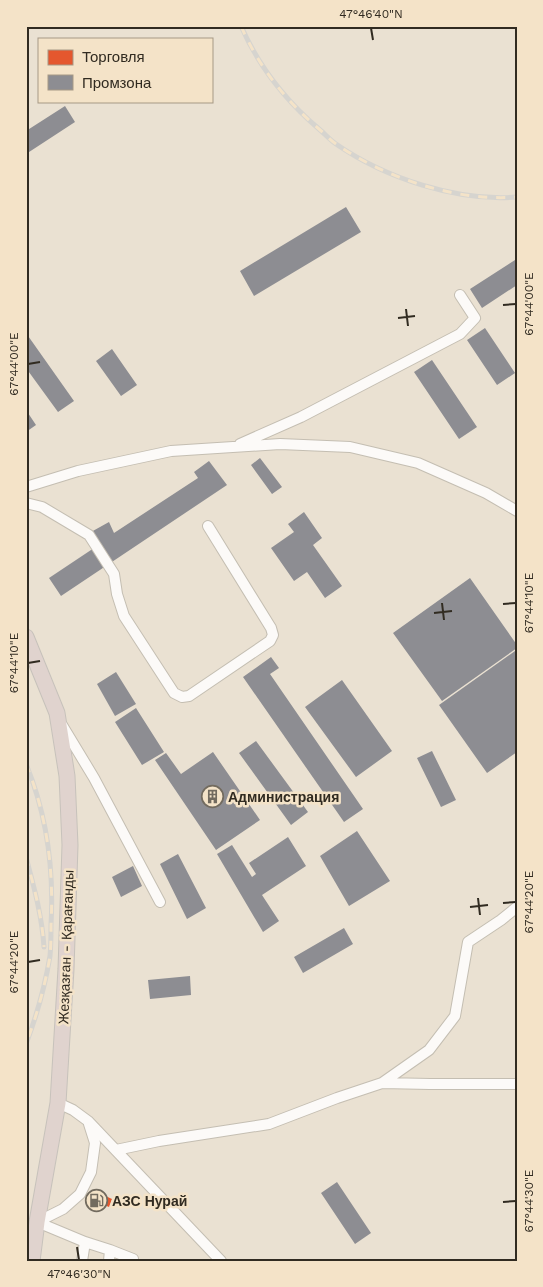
<svg xmlns="http://www.w3.org/2000/svg" width="543" height="1287" viewBox="0 0 543 1287" font-family="'Work Sans',sans-serif">
<rect width="100%" height="100%" fill="#eae1d2"/>
<path fill="#e4572e" d="M99,1193L112,1199L109,1207L95,1201Z"/>
<path fill="#8d8d92" d="M65,106L75,122L26,154V131Z
M346,207L361,232L254,296L240,271Z
M515,260L517,263V285L482,308L470,289Z
M485,328L515,373L497,385L467,340Z
M26,333L74,401L58,412L26,368Z
M112,349L137,385L121,396L96,361Z
M432,360L477,427L459,439L414,372Z
M26,410L36,425L26,432Z
M260,458L282,487L272,494L251,465Z
M209,461L227,485L61,596L49,578L100,544L91,532L109,522L114,533L198,478L194,472Z
M304,512L322,538L313,545L342,586L325,598L307,572L294,581L271,548L294,532L288,524Z
M470,578L517,645V648L442,701L393,633Z
M515,651L517,653V752L487,773L439,705Z
M271,657L279,668L270,674L363,809L344,822L243,677Z
M116,672L136,704L115,716L97,684Z
M342,680L392,751L356,777L305,707Z
M136,708L164,752L142,765L115,722Z
M256,741L308,812L291,825L239,753Z
M432,751L456,800L441,807L417,758Z
M213,752L260,820L216,850L155,760L166,753L181,774Z
M357,831L390,881L349,906L320,856Z
M288,837L306,866L262,895L279,921L263,932L217,854L232,845L252,877L256,874L249,863Z
M178,854L206,908L187,919L160,864Z
M133,866L142,886L121,897L112,877Z
M344,928L353,944L303,973L294,957Z
M190,976L191,995L150,999L148,980Z
M337,1182L371,1233L355,1244L321,1193Z"/>
<g fill="none" stroke-linecap="round" stroke-linejoin="round">
<defs>
<path id="minor" d="M240,444L301,417L460,334L475,318L460,295
M26,487L78,471L171,451L280,444L350,447L418,463L486,493L517,511
M26,503L42,507L89,535L114,574L117,594L124,616L174,693L182,697L189,696L270,641L273,635L271,628L208,526
M62,725L94,778L160,902
M382,1083L430,1084H517
M58,1103L73,1110L88,1121L221,1261
M116,1150L159,1141L269,1124L337,1098L382,1083L429,1050L455,1016L468,942L501,920L517,907
M37,1222L63,1209L80,1194L91,1172L95,1143L89,1124
M37,1222L85,1242L82,1261
M85,1242L110,1250L109,1261
M110,1250L133,1259V1261"/>
<path id="highway" d="M26,637L57,713L67,776L70,845L66,969L58,1103L37,1222L32,1261"/>
</defs>
<use href="#minor" stroke="#c4beb2" stroke-width="12"/>
<use href="#highway" stroke="#c7c2bb" stroke-width="17"/>
<use href="#minor" stroke="#fcfaf8" stroke-width="10"/>
<use href="#highway" stroke="#e0d3ce" stroke-width="15"/>
<defs>
<path id="rail" d="M241,26C259,67 285,100 319,129C325,134 330,140 336,144C385,178 457,202 517,197
M26,764C47,815 54,871 51,925C51,935 51,946 50,956C45,986 37,1015 26,1044
M26,857C34,887 42,916 44,947"/>
</defs>
<use href="#rail" stroke="#d6d4cf" stroke-width="5"/>
<use href="#rail" stroke="#f4e3c8" stroke-width="3" stroke-dasharray="9" stroke-linecap="butt"/>
</g>
<path fill="none" stroke="#312b21" stroke-width="2" d="M371,28L373,40M503,305L516,304M406,309L408,326M398,318L415,316M28,364L40,362M442,603L444,620M503,604L516,603M434,613L452,611M28,663L40,661M478,898L480,915M503,903L516,902M470,907L488,905M28,962L40,960M503,1202L516,1201M77,1247L79,1260"/>
<defs>
<symbol id="building-ring" viewBox="-11 -11 22 22"><circle r="9.5" fill="#f4e3c8" stroke="#726b5f" stroke-width="1.5"/><path d="M-4-6H4V6H1V3H-1V6H-4ZM-2.5-4.3h1.7v1.8h-1.7ZM.8-4.3h1.7v1.8H.8ZM-2.5-1h1.7V.8h-1.7ZM.8-1h1.7V.8H.8Z" fill="#726b5f"/></symbol>
<symbol id="fuel-ring" viewBox="-11 -11 22 22"><circle r="9.5" fill="#f4e3c8" stroke="#726b5f" stroke-width="1.5"/><path d="M-5.5-6h7V0h2V4h1.3V-2.5L3-4.5l.8-.8L6-3V5H2.5V1h-1V6h-7ZM-4.2-4.7v3.2H.2V-4.7Z" fill="#726b5f"/></symbol>
</defs>
<g fill-rule="evenodd">
<use href="#building-ring" x="200" y="784" width="25" height="25"/>
<use href="#fuel-ring" x="84" y="1188" width="25" height="25"/>
</g>
<g text-anchor="middle" dominant-baseline="central" stroke-width="5" stroke-linejoin="round" paint-order="stroke">
<g font-size="14" font-weight="bold" fill="#312b21" stroke="#f4e3c8" text-anchor="start">
<text x="228" y="797">Администрация</text>
<text x="112" y="1201">АЗС Нурай</text>
</g>
<g font-size="14" fill="#312b21" stroke="#f4e3c8">
<text transform="translate(66 947) rotate(-88)">Жезқазған - Қарағанды</text>
</g>
</g>
<rect width="543" height="1287" fill="none" stroke="#f4e3c8" stroke-width="55"/>
<rect x="38" y="38" width="175" height="65" fill="#f4e3c8" stroke="#a69985"/>
<rect x="48" y="50" width="25" height="15" fill="#e4572e" stroke="#a69985"/>
<text x="82" y="62" font-size="15" fill="#312b21">Торговля</text>
<rect x="48" y="75" width="25" height="15" fill="#8d8d92" stroke="#a69985"/>
<text x="82" y="88" font-size="15" fill="#312b21">Промзона</text>
<rect x="28" y="28" width="488" height="1232" fill="none" stroke="#312b21" stroke-width="2"/>
<g font-size="12" text-anchor="middle" fill="#312b21">
<text x="371" y="18">47°46'40"N</text>
<text transform="translate(529 304) rotate(-90)" y="4">67°44'00"E</text>
<text transform="translate(14 364) rotate(-90)" y="4">67°44'00"E</text>
<text transform="translate(529 603) rotate(-90)" y="4">67°44'10"E</text>
<text transform="translate(14 663) rotate(-90)" y="4">67°44'10"E</text>
<text transform="translate(529 902) rotate(-90)" y="4">67°44'20"E</text>
<text transform="translate(14 962) rotate(-90)" y="4">67°44'20"E</text>
<text transform="translate(529 1201) rotate(-90)" y="4">67°44'30"E</text>
<text x="79" y="1278">47°46'30"N</text>
</g>
</svg>
